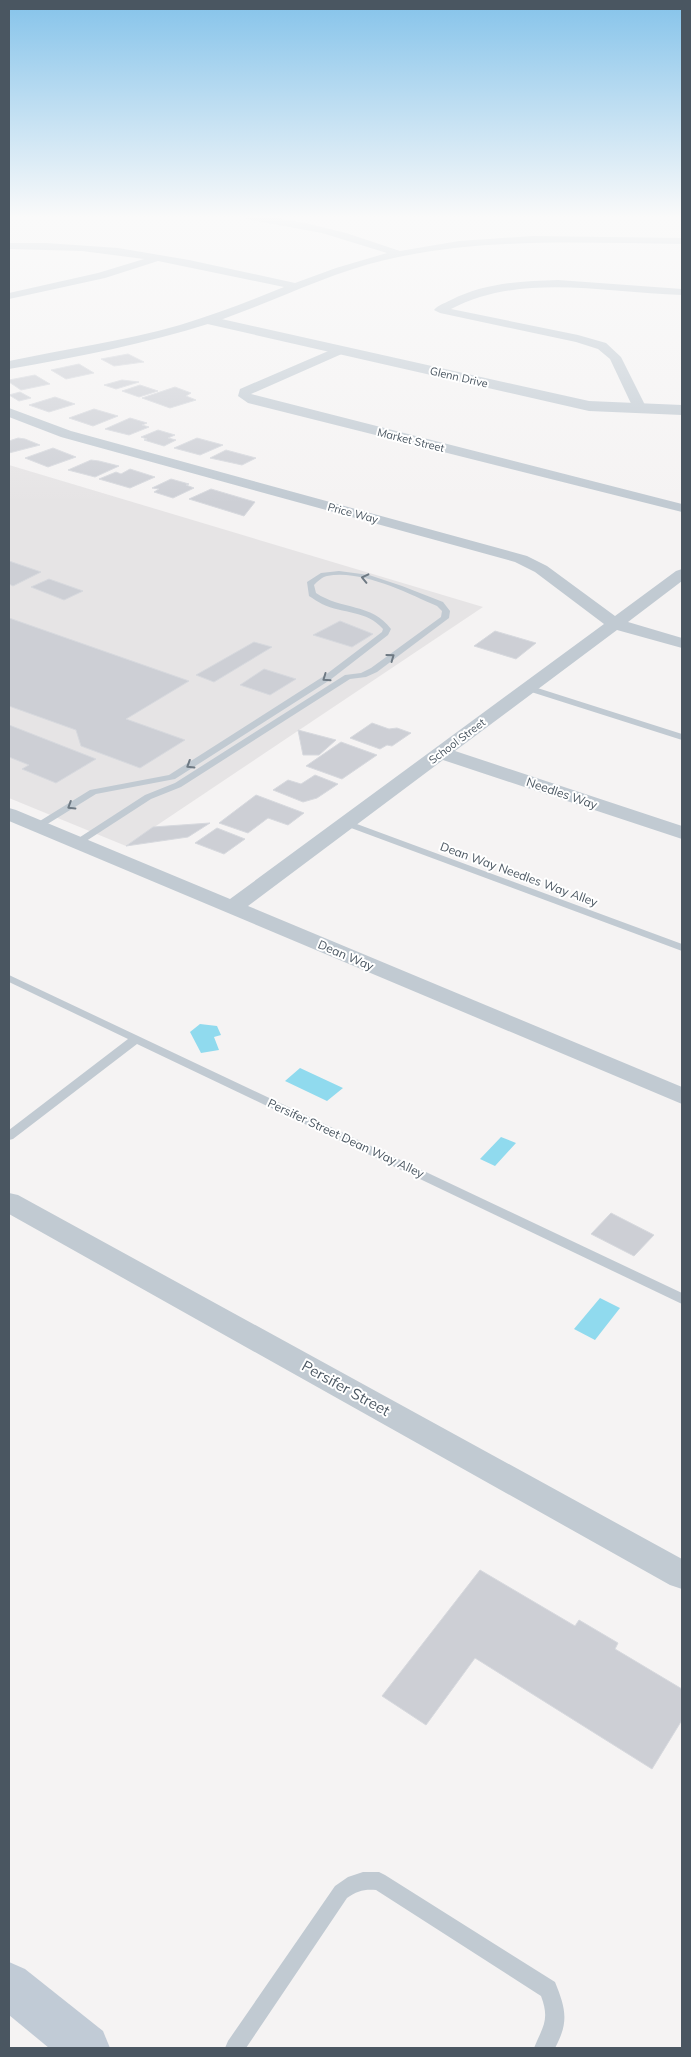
<svg xmlns="http://www.w3.org/2000/svg" width="691" height="2057" viewBox="0 0 691 2057" font-family="Mulish,sans-serif">
<rect width="100%" height="100%" fill="#f5f3f3"/>
<path fill="#e6e4e5" d="M9,465L483,607L126,846L9,798Z"/>
<path fill="#90daee" d="M200,1024L217,1026L221,1035L214,1037L219,1050L201,1053L190,1032Z
M300,1068L343,1088L327,1101L285,1081Z
M501,1137L516,1143L495,1166L480,1159Z
M600,1298L620,1308L595,1340L574,1329Z"/>
<path fill="#cdcfd5" stroke="#d7d9de" d="M128,354L144,362L114,366L101,359Z
M79,364L94,373L66,379L51,370Z
M35,375L50,384L21,390L9,382V380Z
M122,380L139,382L116,389L104,385Z
M140,385L158,391L139,397L122,391Z
M175,387L191,393L186,396L196,400L170,408L142,398Z
M20,392L31,398L19,401L9,395Z
M55,397L75,404L49,412L29,405Z
M94,409L118,416L93,426L69,418Z
M130,418L147,423L142,425L149,427L129,435L105,429Z
M158,430L175,435L168,438L176,440L164,446L144,440L147,439L141,437Z
M18,438L25,439L40,445L9,453V441Z
M197,438L223,445L200,455L174,448Z
M53,448L76,457L48,467L25,458Z
M226,450L256,458L242,465L210,458Z
M91,460L99,461L119,466L95,477L68,470Z
M130,469L155,477L130,488L99,479L116,472L121,474Z
M171,479L189,484L186,485L194,488L173,498L154,492L159,489L152,488Z
M211,489L255,502L244,516L189,499Z
M9,561L41,572L13,586L9,584Z
M49,579L83,591L64,600L31,587Z
M9,618L189,681L126,719L185,740L140,768L81,746L76,730L9,706Z
M340,621L373,634L352,647L313,635Z
M495,631L536,643L516,659L474,646Z
M254,642L272,647L214,682L196,675Z
M264,669L296,679L270,695L240,685Z
M372,723L389,729L397,728L411,733L392,746L387,745L380,749L350,738Z
M9,725L96,759L56,783L22,769L29,765L9,757Z
M298,730L336,740L319,755H303Z
M341,742L377,755L342,779L306,766Z
M315,775L338,784L317,798L303,802L273,790L288,780L301,784Z
M256,795L304,813L288,825L268,818L248,833L219,823Z
M210,823L188,837L126,846L153,827Z
M217,828L245,839L224,854L195,843Z
M611,1213L654,1235L634,1256L591,1234Z
M480,1570L575,1626L579,1620L618,1643L615,1649L682,1689V1720L652,1769L475,1658L426,1725L382,1696Z"/>
<g fill="none" stroke-linecap="round" stroke-linejoin="round">
<path fill="#c1cad2" fill-rule="evenodd" d="M339,571L369,575L402,586L443,602L450,611L449,618L377,672L366,677L350,679L181,787L151,799L80,845H74L72,843L74,841L145,795L175,783L345,675L361,673L371,668L441,617L442,611L437,606C407,593 361,569 327,576C322,577 318,581 314,585L316,593C341,610 372,603 391,629L388,635L330,680L175,779L96,794L41,828H35L33,826L35,824L90,790L169,775L324,676L382,632L383,629C367,610 343,614 322,604C318,602 314,599 309,596L307,582L321,573Z
M528,685L682,734V740L525,690L524,688Z
M346,820L682,944V951L343,825V821Z
M9,975L682,1293V1304L137,1044L13,1139L9,1140V1130L128,1039L9,982Z
M363,1872H379L385,1875L555,1982C566,2009 569,2022 555,2048H534C543,2026 550,2020 541,1996L376,1890C364,1889 357,1891 347,1898L246,2048H225L228,2041L335,1886L348,1877Z"/>
<path fill="#c1cad2" fill-rule="evenodd" d="M241,216H266L305,223L346,233L400,251L459,241L533,236L682,238V244C583,243 483,237 385,260C325,274 270,304 211,323C146,344 76,357 9,369V361C66,349 124,341 180,325C216,314 250,301 284,287L158,261L105,278L9,299V293L98,273L144,259L82,251L9,249V243H46L118,248L189,260L295,283L336,268L387,253L322,233L246,219Z
M558,280L682,289V295C606,293 522,272 451,309L578,335L606,343L621,357L647,409L645,412H635L610,359L598,349L576,342L440,313L434,310C438,305 445,303 451,300C484,283 521,281 558,280Z
M340,346L346,350L344,353L251,394L682,504V512L248,403L238,396L240,389Z
M9,408L71,431L527,556L547,566L615,616L676,571L682,569V581L628,622L682,638V648L617,630L455,751L682,826V839L443,760L248,906L682,1087V1104L9,821V808L16,810L230,899L604,624L535,572L515,562L61,437L9,417Z
M9,1193L18,1195L682,1559V1589L670,1585L9,1214Z"/>
<path fill="#c1cad2" fill-rule="evenodd" d="M208,316L589,401L682,405V415L589,411L203,323L201,320Z"/>
<path fill="#c1cbd6" fill-rule="evenodd" d="M9,1962L25,1969L103,2031L110,2048H49L9,2015Z"/>
</g>
<defs><path id="oneway-chevron" d="M-2-3.5L2.5 0L-2 3.5" fill="none" stroke-width="1.6" stroke-linecap="round" stroke-linejoin="round" transform="scale(1.25)"/></defs>
<g stroke="#6e7983">
<use href="#oneway-chevron" transform="translate(365 578) rotate(-167)"/>
<use href="#oneway-chevron" transform="translate(391 657) rotate(-36)"/>
<use href="#oneway-chevron" transform="translate(326 678) rotate(145)"/>
<use href="#oneway-chevron" transform="translate(190 765) rotate(148)"/>
<use href="#oneway-chevron" transform="translate(71 806) rotate(148)"/>
</g>
<linearGradient id="sky" x2="0" y2="1"><stop stop-color="#85c3ea"/><stop offset="0.43" stop-color="#fafafa"/><stop offset="1" stop-color="#fafafa" stop-opacity="0"/></linearGradient>
<rect width="691" height="504" fill="url(#sky)"/>
<g text-anchor="middle" dominant-baseline="central" stroke-width="4" stroke-linejoin="round" paint-order="stroke">
<g font-size="11" fill="#4a5661" stroke="#fff">
<text transform="translate(459 377) rotate(13)">Glenn Drive</text>
<text transform="translate(411 440) rotate(14)">Market Street</text>
<text transform="translate(353 513) rotate(15)">Price Way</text>
<text transform="translate(457 741) rotate(-37)">School Street</text>
</g>
<g font-size="12" fill="#4a5661" stroke="#fff">
<text transform="translate(562 793) rotate(19)">Needles Way</text>
<text transform="translate(519 874) rotate(20)">Dean Way Needles Way Alley</text>
<text transform="translate(346 955) rotate(23)">Dean Way</text>
<text transform="translate(346 1138) rotate(25)">Persifer Street Dean Way Alley</text>
</g>
<g font-size="15" fill="#4a5661" stroke="#fff">
<text transform="translate(346 1388) rotate(29)">Persifer Street</text>
</g>
</g>
<rect width="691" height="2057" fill="none" stroke="#4a5661" stroke-width="20"/>
</svg>
